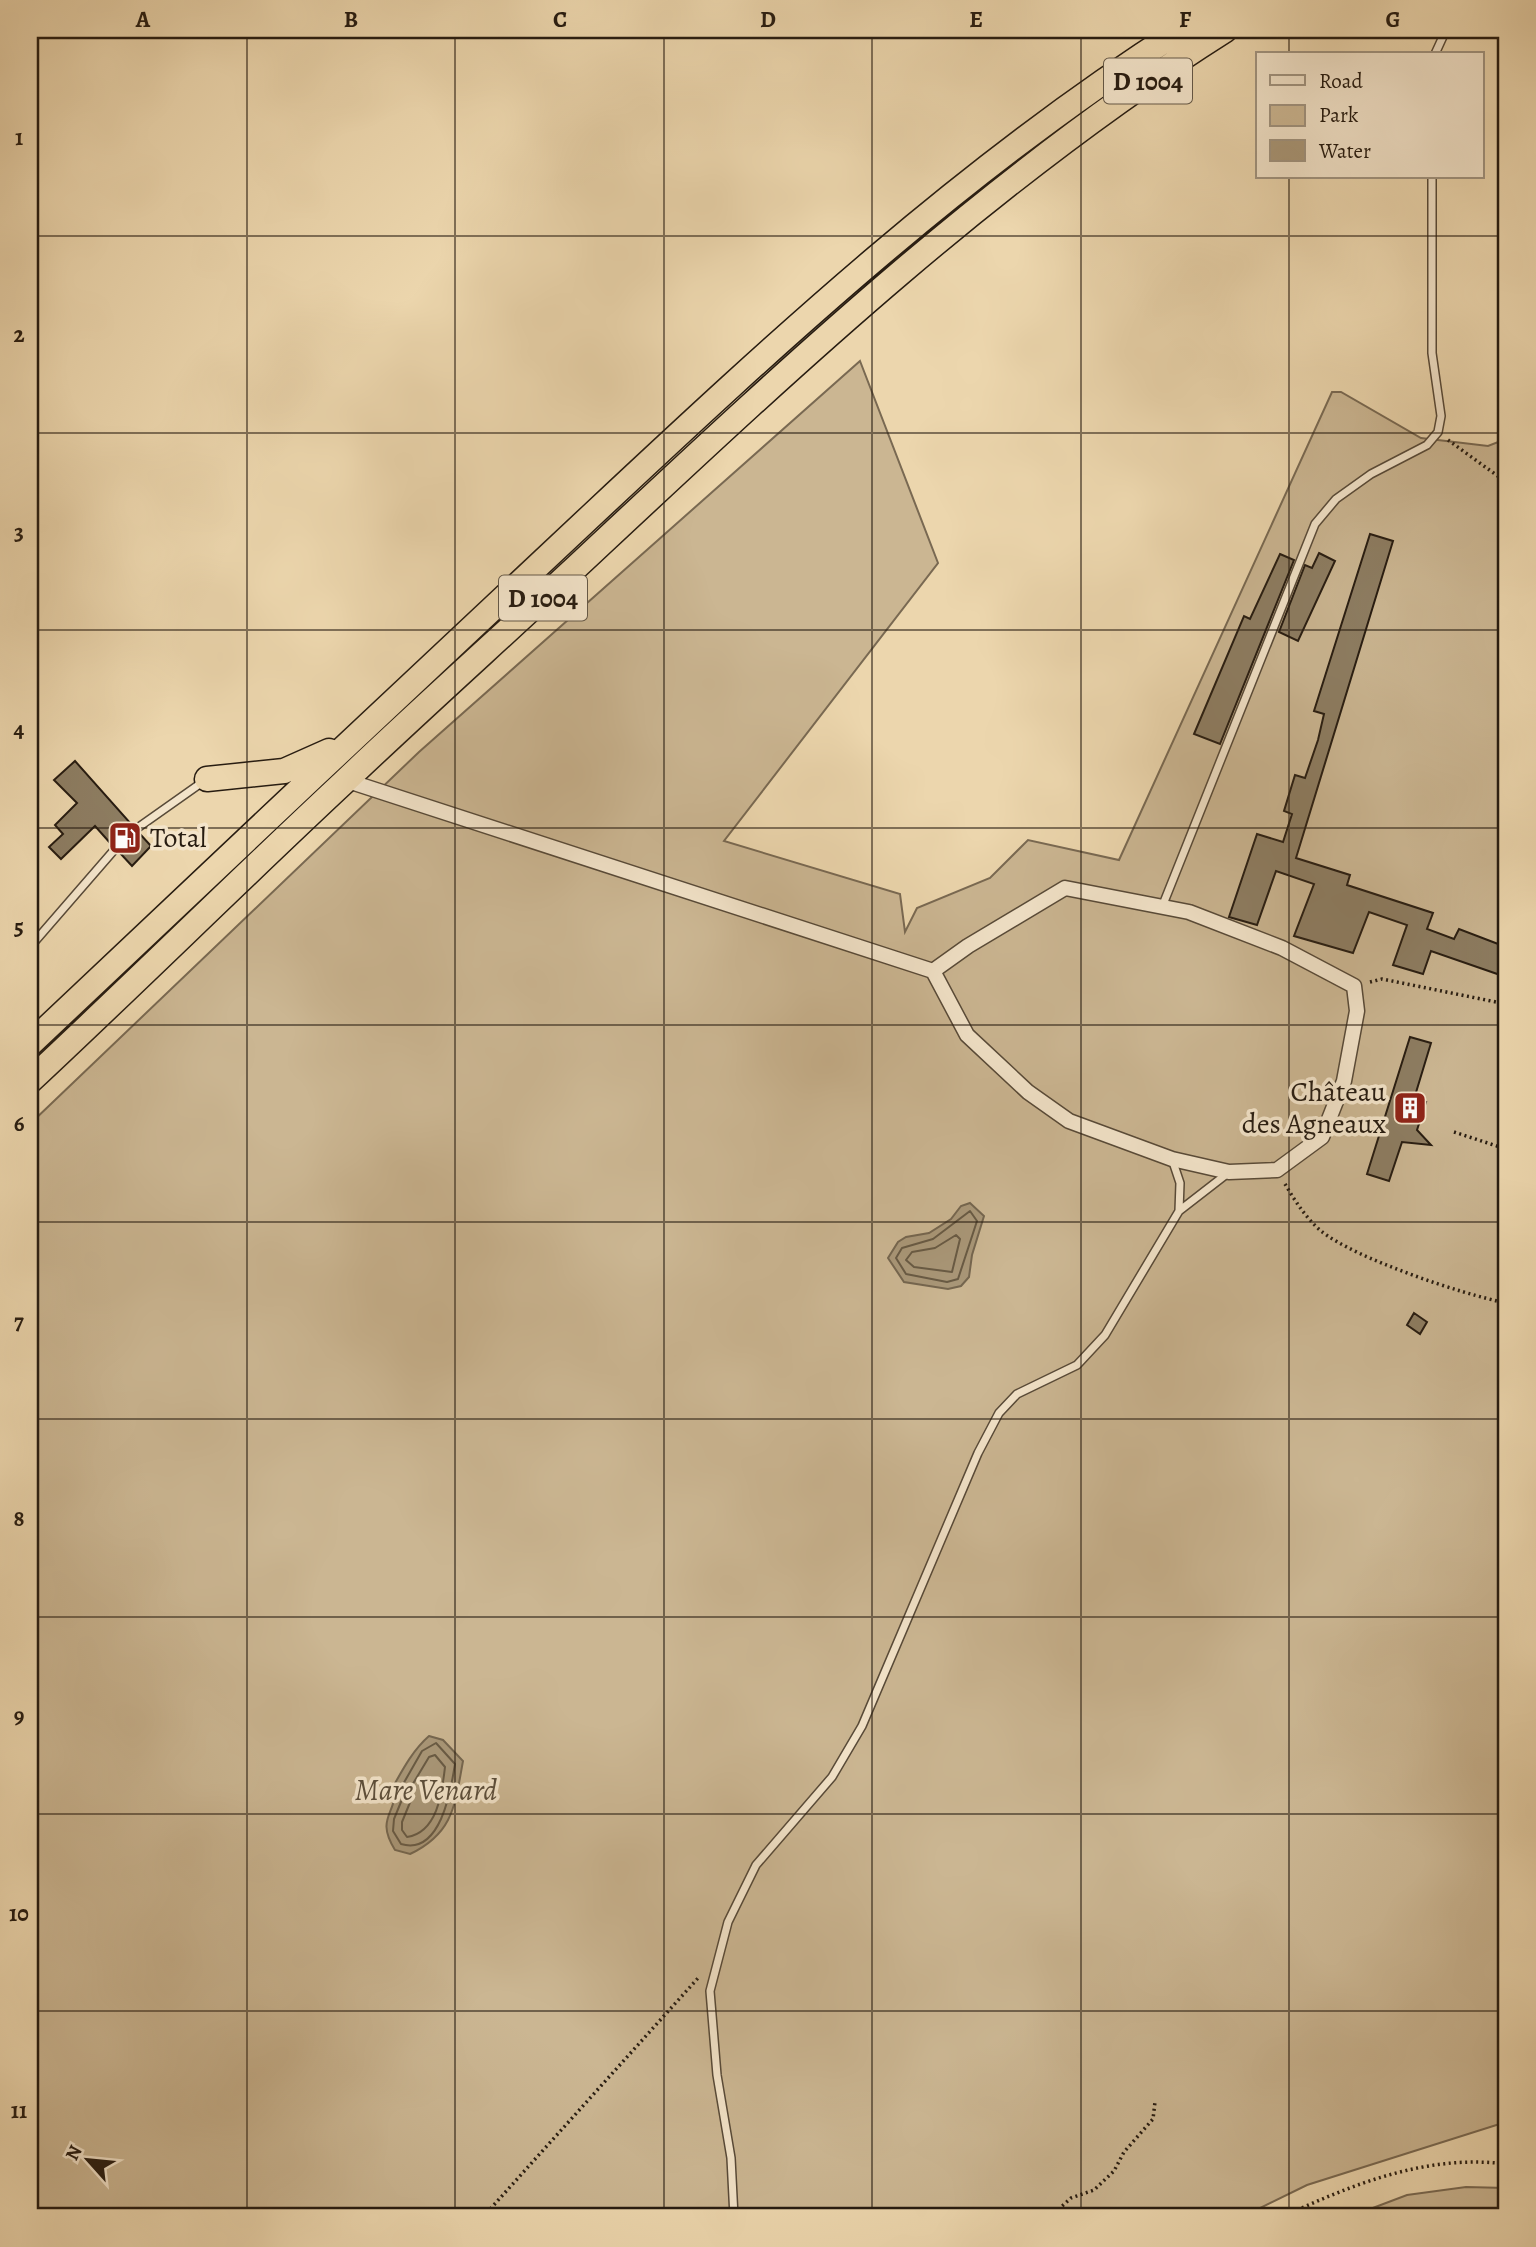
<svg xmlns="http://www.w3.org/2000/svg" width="1536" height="2247" viewBox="0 0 1536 2247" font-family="Alegreya,serif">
<rect width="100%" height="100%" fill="#ecd6ad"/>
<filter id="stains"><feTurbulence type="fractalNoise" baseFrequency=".00286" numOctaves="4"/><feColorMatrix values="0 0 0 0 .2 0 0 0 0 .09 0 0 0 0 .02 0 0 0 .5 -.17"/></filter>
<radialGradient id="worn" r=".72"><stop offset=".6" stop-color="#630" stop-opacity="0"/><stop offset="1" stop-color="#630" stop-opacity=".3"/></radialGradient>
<path fill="#cbb692" stroke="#796952" stroke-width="2" d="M860,361L938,563L724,841L900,894L905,932L917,908L990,878L1028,840L1119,860L1332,392H1341L1421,438L1488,446L1506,439V2122L1307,2185L1242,2217H30V1124L419,752Z
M1466,2187L1506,2188V2217H1349L1407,2195Z"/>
<path fill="#a99778" stroke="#75664f" stroke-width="2" d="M970,1203L984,1216L972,1255L969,1277L961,1286L948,1289L904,1282L888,1258L898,1242L906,1237L929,1233L951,1219L961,1206Z
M429,1736L443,1740L463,1761C455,1804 454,1833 410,1854L395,1850C374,1816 399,1814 394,1785C404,1767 414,1749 429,1736Z"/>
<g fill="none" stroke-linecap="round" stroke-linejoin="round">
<path stroke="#685a44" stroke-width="2" d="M970,1211L977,1221L958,1279L947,1282L906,1274L896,1258L902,1248L933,1239Z
M956,1235L960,1239L952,1272L914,1267L906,1260L912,1252L935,1248Z
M436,1743L455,1764C451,1789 441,1856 401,1844L393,1831L394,1819L403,1797L402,1786L422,1751Z
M435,1755L445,1767C442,1792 438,1832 407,1837L402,1830V1822L411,1800V1787L429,1757Z"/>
</g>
<path fill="#8d7d62" stroke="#271c11" stroke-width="2" d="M1370,534L1393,541L1296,858L1350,875L1347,885L1433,913L1427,929L1454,939L1459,929L1506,947V977L1431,951L1423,974L1393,965L1407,925L1369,912L1353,953L1294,936L1314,884L1276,871L1257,925L1229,917L1257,834L1283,842L1292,814L1284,811L1295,775L1305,778L1318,740L1324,714L1314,711Z
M1319,553L1335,561L1298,641L1279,632L1305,565L1312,568Z
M1280,554L1294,560L1220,744L1194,734L1244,616L1250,619Z
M75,761L132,825L131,833L140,834L151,846L132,866L120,853L119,845L111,844L95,826L61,859L49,847L63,834L55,825L77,803L54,780Z
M1410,1037L1431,1043L1414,1099L1426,1102L1417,1130L1431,1145L1402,1142L1389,1181L1367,1174Z
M1414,1313L1427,1322L1420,1334L1407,1325Z"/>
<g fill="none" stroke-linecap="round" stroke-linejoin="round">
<defs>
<path id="service" d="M1435,54L1446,30
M136,829L204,781
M1162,907L1315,524L1336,499L1371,474L1427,445L1438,432L1441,416L1432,353V177
M30,947L115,849
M1179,1211L1228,1173
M734,2217L731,2158L717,2075L710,1991L728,1922L756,1865L832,1777L862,1726L978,1453L999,1413L1017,1394L1077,1365L1105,1335L1179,1211L1180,1183L1172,1159"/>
<path id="minor" d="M345,780L933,971L967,1035L1028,1092L1069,1121L1172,1159L1229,1172L1277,1170L1322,1137L1344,1081L1357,1011L1354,986L1282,948L1189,912L1065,888L968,946L933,971"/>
<path id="trunk" d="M207,779L284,771L329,751
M30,1044C217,868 404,690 592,515C778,341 965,167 1181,30
M30,1081C135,983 238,881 343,783C428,702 516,624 602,543C799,359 996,175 1225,30"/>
</defs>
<use href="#service" stroke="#584a38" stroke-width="10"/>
<use href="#minor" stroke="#584a38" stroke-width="17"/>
<use href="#trunk" stroke="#271c11" stroke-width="27"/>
<path stroke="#271c11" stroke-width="3.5" stroke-dasharray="2 3.5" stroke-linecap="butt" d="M1448,440L1506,482
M1370,982L1382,979L1506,1004
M1454,1132L1506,1149
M1285,1184C1295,1201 1306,1218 1321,1231C1356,1259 1462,1294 1506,1303
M483,2217L699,1977
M1050,2217L1071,2198L1094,2190L1114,2171L1124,2152L1153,2119L1155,2102
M1282,2217C1353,2184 1427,2154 1506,2164"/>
<use href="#service" stroke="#f3e4ca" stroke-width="7"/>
<use href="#minor" stroke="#f3e4ca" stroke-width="14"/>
<use href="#trunk" stroke="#ecd6ad" stroke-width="24"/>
</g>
<path fill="none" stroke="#271c11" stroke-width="2" stroke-opacity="0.55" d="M247,30V2217M455,30V2217M664,30V2217M872,30V2217M1081,30V2217M1289,30V54M1289,177V2217M30,236H1506M30,433H1506M30,630H1506M30,828H1506M30,1025H1506M30,1222H1506M30,1419H1506M30,1617H1506M30,1814H1506M30,2011H1506"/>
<defs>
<symbol id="fuel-square" viewBox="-11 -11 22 22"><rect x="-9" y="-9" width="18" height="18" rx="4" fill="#8f2418" stroke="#f3e4ca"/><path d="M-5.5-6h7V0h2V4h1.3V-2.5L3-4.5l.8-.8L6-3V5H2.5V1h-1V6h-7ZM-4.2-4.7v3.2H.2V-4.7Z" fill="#fff"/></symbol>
<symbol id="building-square" viewBox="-11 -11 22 22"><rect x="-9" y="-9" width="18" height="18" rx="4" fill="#8f2418" stroke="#f3e4ca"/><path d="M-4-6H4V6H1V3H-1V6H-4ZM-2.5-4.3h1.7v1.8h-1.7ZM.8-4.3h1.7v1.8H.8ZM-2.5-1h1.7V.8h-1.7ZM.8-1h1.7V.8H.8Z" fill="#fff"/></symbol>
</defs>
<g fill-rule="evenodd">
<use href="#fuel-square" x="106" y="819" width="38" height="38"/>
<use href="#building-square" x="1391" y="1089" width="38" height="38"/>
</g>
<g text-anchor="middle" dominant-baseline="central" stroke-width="7" stroke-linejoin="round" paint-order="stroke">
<g fill="#f3e4ca" stroke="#645848" stroke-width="2">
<rect x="1104" y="58.5" width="88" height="45" rx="5"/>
<rect x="499" y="575.5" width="88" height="45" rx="5"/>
</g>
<g font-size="26" font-weight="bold" fill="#271c11">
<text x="1148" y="81">D 1004</text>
<text x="543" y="598">D 1004</text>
</g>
<g font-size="28" fill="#271c11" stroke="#f3e4ca" text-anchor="start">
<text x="150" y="838">Total</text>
<text x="1386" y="1092" text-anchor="end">Château<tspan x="1386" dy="32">des Agneaux</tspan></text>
</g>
<g font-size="30" font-style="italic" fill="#5b4d3a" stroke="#f3e4ca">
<text x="426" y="1790">Mare Venard</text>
</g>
</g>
<rect width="1536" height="2247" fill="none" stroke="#ecd6ad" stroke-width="77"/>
<rect x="1256" y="52" width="228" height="126" fill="#f3e4ca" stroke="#a19480" stroke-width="2"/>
<rect x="1270" y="75" width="35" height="10" fill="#f3e4ca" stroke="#a19480" stroke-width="2"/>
<text x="1319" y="88" font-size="21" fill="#271c11">Road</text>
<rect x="1270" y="105" width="35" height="21" fill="#cbb692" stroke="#a19480" stroke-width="2"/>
<text x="1319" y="122" font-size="21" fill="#271c11">Park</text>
<rect x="1270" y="140" width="35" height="21" fill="#a99778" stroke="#a19480" stroke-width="2"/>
<text x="1319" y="158" font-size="21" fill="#271c11">Water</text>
<g transform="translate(88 2160) rotate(297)" stroke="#f3e4ca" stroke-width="5" paint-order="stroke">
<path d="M0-5L12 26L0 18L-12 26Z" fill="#271c11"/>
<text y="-10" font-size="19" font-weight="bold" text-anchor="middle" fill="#271c11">N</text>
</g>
<rect x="38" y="38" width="1460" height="2170" fill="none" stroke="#271c11" stroke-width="2.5"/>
<g font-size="23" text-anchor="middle" font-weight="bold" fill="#271c11">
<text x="143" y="27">A</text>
<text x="351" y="27">B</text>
<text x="560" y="27">C</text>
<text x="768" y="27">D</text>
<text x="976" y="27">E</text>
<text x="1185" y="27">F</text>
<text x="1393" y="27">G</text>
<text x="19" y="145">1</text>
<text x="19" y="342">2</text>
<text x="19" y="540">3</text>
<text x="19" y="737">4</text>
<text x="19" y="934">5</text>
<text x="19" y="1131">6</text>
<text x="19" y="1329">7</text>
<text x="19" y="1526">8</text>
<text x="19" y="1723">9</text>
<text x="19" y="1921">10</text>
<text x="19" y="2118">11</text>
</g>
<rect width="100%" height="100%" filter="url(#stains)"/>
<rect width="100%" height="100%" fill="url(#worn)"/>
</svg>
